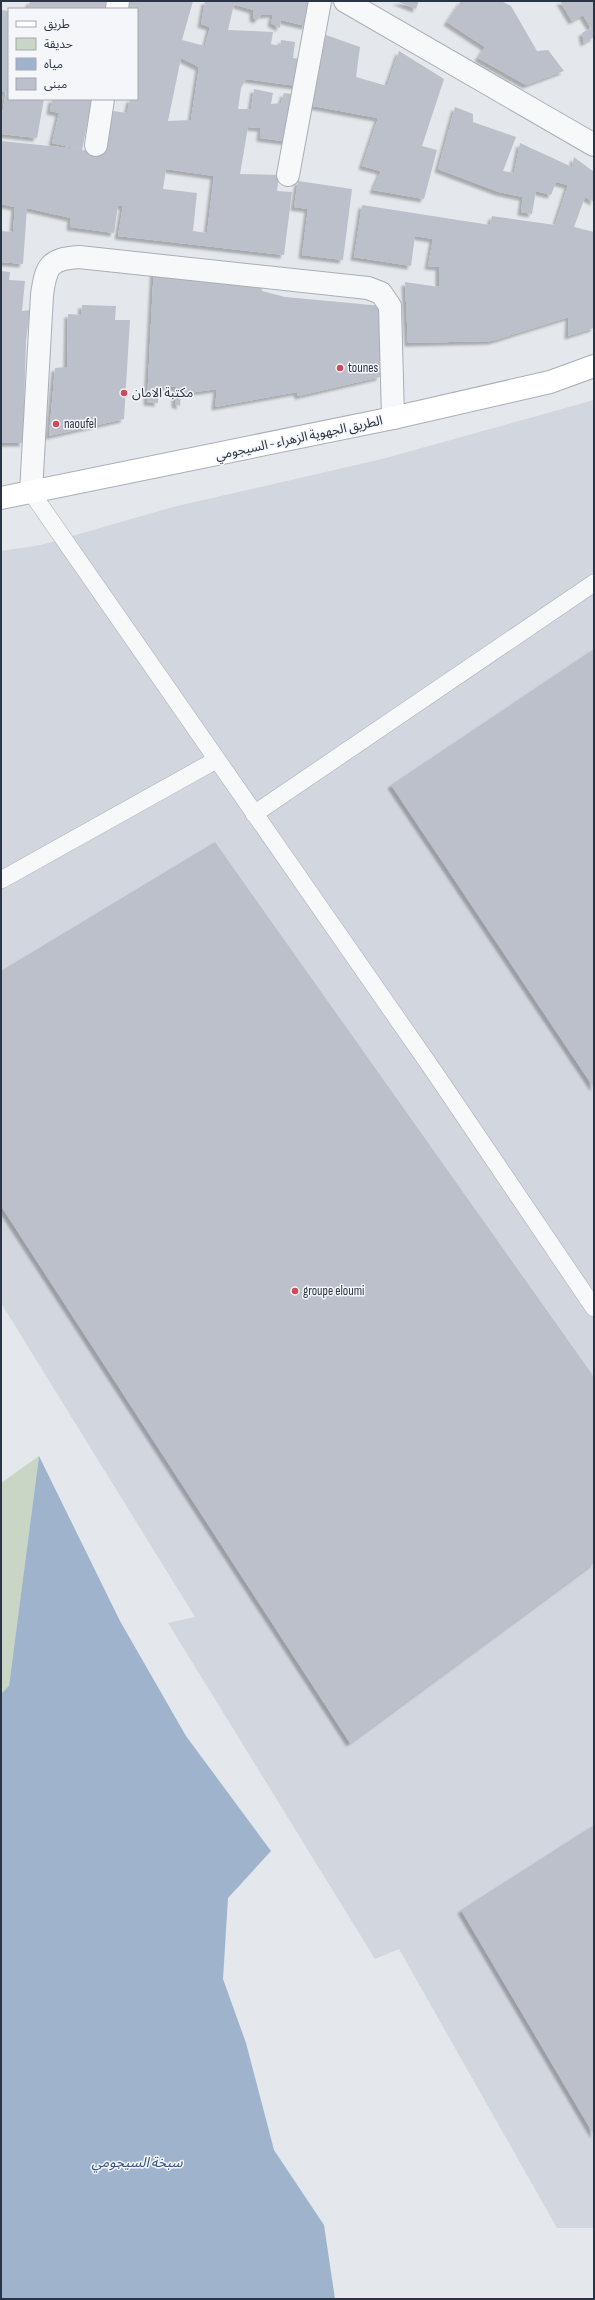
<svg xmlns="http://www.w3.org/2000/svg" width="595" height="2300" viewBox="0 0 595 2300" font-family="'Sofia Sans Condensed','Noto Sans Arabic',sans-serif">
<defs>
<filter id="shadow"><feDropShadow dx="-3.5" dy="3.5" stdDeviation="1" flood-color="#0004"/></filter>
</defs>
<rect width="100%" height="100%" fill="#e4e7ec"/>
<path fill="#d2d6de" d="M594,400V2228H557L399,1949L375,1959L168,1623L195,1617L1,1303V551L41,545L173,507L382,459Z"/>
<path fill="#c9d6c5" d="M39,1456L9,1687L1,1695V1483Z"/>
<path fill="#9fb4cc" d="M39,1456L120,1621L186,1736L271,1851L228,1898L223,1979L246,2043L274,2150L324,2225L335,2299H1V1694L9,1686Z"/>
<path fill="#bbc0ca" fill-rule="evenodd" filter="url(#shadow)" d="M30,1H109L108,9H28Z
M128,1H193L182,40L205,46L210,27L201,24L205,1H312L306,26L281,20L280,28L271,23L273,14L261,15L257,20L253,18V10L234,4L228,30L273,32L271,44L280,46L281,40L295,42L293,58L308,60L304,87L246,79L241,88L238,109H251L254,89L273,93L271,104L281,103L284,93L300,95L290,142L260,138L261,128L248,127L240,174L279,175L277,191L292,192L284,255L118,236L123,206L118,205L114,233L70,227L71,218L27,208L23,264L1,262V231L13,232L15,207L1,204V141L79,149L52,143L59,113L50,111L52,99H92L82,150L100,152L106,110L127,113L130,99H137V9H126ZM181,58L199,67L191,120L168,121ZM166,169L214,176L207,233L193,231L197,193L163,189Z
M396,1H419L416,9Z
M461,1H501L511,6L537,51L548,50L564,71L526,85L478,58L485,47L447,22Z
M560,1H594V37L584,43L582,33L591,28L583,15L572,21Z
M1,10L9,11V99H44L37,138L1,134V121L6,92L1,91Z
M326,35L360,47L356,77L387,86L399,51L444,79L422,146L437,150L424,199L373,190L381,171L362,166L378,118L313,106Z
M455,107L473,114V122L516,137L503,171L514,173L520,143L572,167L574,157L594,172V202L585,197L574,227L594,232V328L568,336L569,317L492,341L408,343L405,282L439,287V267L428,266L433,239L415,236L411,266L354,257L362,205L490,225L492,216L555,225L568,185L556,182L551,195L536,191L532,214L521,212L523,197L499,192L438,169Z
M298,181L352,189L343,260L302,255L308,209L294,207Z
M154,265L260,277L262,291L285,297L382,306L380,377L298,396L297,392L215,407L217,389L181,394L180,406L175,404L176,387L158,386V403L147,402Z
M1,271L10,272L9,280L25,281L22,311L30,310L26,341L23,443H1Z
M82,305L116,306L115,320H130L124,419L49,436L55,368L67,367L68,314L81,315Z
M594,649V1088L391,785Z
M215,842L594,1377V1563L350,1743L1,1206V971Z
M594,1825V2135L461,1910Z"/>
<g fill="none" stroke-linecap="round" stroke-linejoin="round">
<defs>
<path id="lane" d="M31,492L435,1073L594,1308
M254,814L594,583
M1,880L216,760"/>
<path id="street" d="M345,1L594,145
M117,9L118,1
M96,145L103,99
M288,175L320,1
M31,492L42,295C46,266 49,259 79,257L368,288L381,293L390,306L393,418"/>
<path id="secondary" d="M1,498L393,418L550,382L594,366"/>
</defs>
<use href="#lane" stroke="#a9aeb7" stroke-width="18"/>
<use href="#street" stroke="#a9aeb7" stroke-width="24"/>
<use href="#secondary" stroke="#a9aeb7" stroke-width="24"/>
<use href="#lane" stroke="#f7f8fa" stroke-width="17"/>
<use href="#street" stroke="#f7f8fa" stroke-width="22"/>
<use href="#secondary" stroke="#fff" stroke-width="22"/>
</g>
<g fill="#d1495b" stroke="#f4f6f9" stroke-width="1.5">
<circle cx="340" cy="368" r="4"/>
<circle cx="124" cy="393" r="4"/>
<circle cx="56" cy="424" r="4"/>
<circle cx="295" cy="1291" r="4"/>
</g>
<g text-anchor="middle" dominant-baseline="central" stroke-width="3" stroke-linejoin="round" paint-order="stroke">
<g font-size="13" fill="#2b3445" stroke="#f4f6f9" text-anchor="start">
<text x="348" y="368">tounes</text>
<text x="132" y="393">مكتبة الامان</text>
<text x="64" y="424">naoufel</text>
<text x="303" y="1291">groupe eloumi</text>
</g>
<g font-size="13" fill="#2b3445" stroke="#f4f6f9">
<text transform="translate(299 438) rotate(-12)">الطريق الجهوية الزهراء - السيجومي</text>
</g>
<g font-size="14" font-style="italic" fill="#34527a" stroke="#f4f6f9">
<text x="137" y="2162">سبخة السيجومي</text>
</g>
</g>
<rect width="595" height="2300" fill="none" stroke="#2b3445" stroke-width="4"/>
<rect x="8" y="8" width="130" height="92" fill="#f4f6f9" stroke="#a4a8b1"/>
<rect x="16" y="21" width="20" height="6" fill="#ffffff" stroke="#a4a8b1"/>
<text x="44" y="28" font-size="12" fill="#2b3445">طريق</text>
<rect x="16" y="38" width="20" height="12" fill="#c9d6c5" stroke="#a4a8b1"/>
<text x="44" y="48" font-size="12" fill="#2b3445">حديقة</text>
<rect x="16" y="58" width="20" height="12" fill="#9fb4cc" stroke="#a4a8b1"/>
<text x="44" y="68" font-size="12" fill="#2b3445">مياه</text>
<rect x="16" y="78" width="20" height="12" fill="#bbc0ca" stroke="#a4a8b1"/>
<text x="44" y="88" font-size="12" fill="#2b3445">مبنى</text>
</svg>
